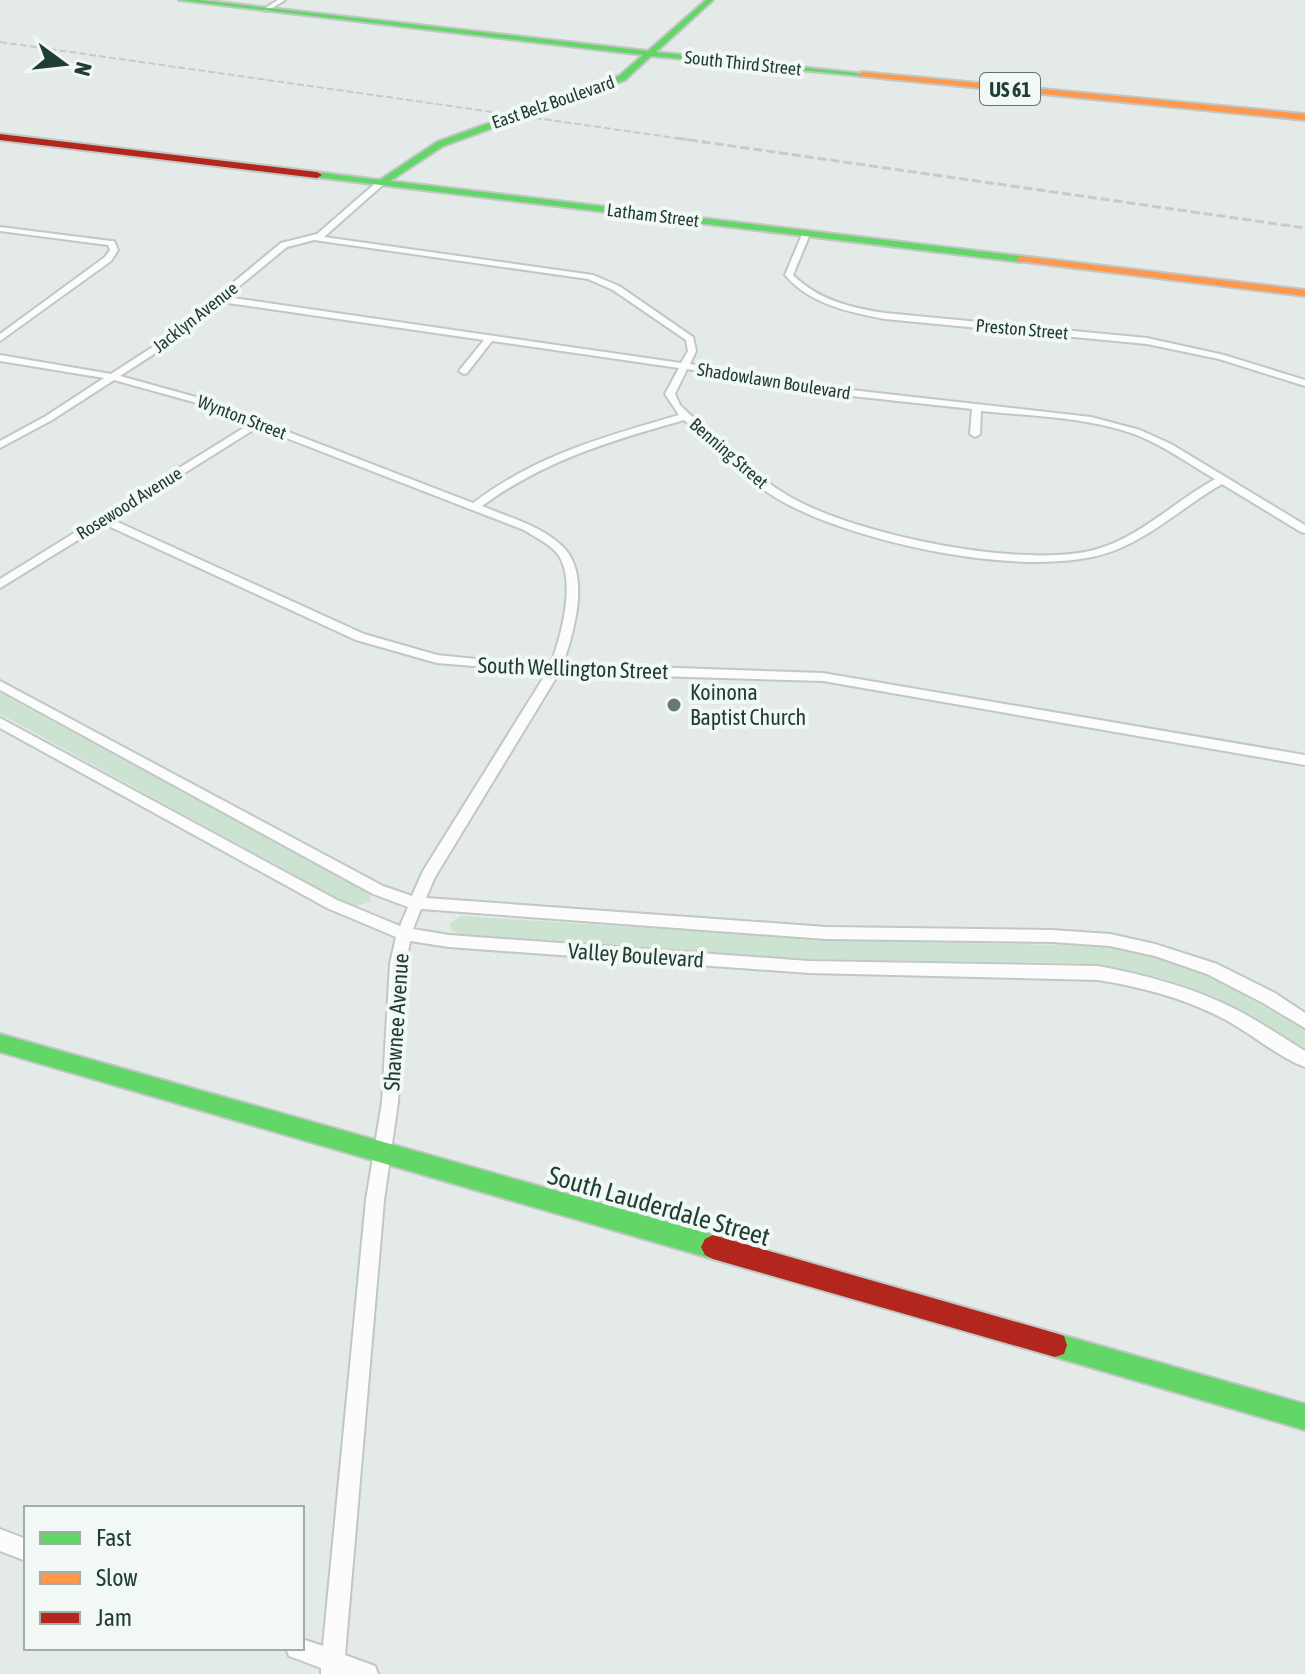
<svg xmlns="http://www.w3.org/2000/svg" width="1305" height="1674" viewBox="0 0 1305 1674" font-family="'Asap Condensed',sans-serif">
<rect width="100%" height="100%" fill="#e4eae7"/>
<path fill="#cde3d2" d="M0,693L365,890L370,893V902L353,907L0,714Z
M461,916L839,940L1106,946L1167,960L1212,977L1305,1030V1053L1250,1017L1206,995L1165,979L1112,967L1072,963L799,959L461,935L452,930L449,924Z"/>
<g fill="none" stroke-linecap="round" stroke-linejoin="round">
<defs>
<path id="street" d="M278,0H285L267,11L262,10Z
M378,181L385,183L324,237L593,275L619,286L693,337L696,351L690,364L833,388L1091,417L1140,430L1171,444L1305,525V533L1301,532L1222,484C1185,505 1153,536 1113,551C1033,581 862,544 787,504C748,484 718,448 684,420C610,441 545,460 482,506C508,517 539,525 561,545C592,573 574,631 563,664L823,673L1305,755V765L823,681L559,673L435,877L426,898L826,927L1052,930L1110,934L1155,944L1217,964L1275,993L1305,1013V1028L1263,1003L1207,974L1155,956L1110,946L1052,942L826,939L421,909L413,929L449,935L809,961L1098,966C1146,975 1192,987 1235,1009C1259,1021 1282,1037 1305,1051V1067C1276,1056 1251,1033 1224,1019C1184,998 1142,987 1098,980L809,973L449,947L410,941L406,964L398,1102L384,1200L345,1655L375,1666L378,1674H321V1668L289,1656L286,1648H302V1639L323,1646L366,1200L382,1102L390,964L396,937L327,908L0,728V718L337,900L400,926L408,907L373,894L0,690V681L383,886L412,896L423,871L547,672L437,663L356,640L104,524L0,588V579L250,424L197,403L114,380L52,420L0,448V441L46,416L104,378L0,361V355L111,374L165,339L281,243L317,234ZM314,240L588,279L613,290L686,340L688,351L681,363L226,297L287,247ZM221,302L484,340L459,371L464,374L467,373L492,341L679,368L665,394L679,415C603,437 537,455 473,503L203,399L120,376L171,343ZM687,369L833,394L972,409L970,434L975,437L980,434L981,411C1032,416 1086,417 1134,434C1163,445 1189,464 1215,479C1174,502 1139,538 1094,550C1021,569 858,535 792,498C763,482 740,459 717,437C705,426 691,417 680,405L675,394ZM258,427L524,530C535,537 548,543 556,552C578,577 561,636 551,664L514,663L437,655L364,634L111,519Z
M0,227L111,241H114L118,250L111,261L0,341V334L105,257L110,250L108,245L0,231Z
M803,232L810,234L793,275C818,300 851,308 885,313L1147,338L1224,355L1305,380V386L1219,359L1147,344L885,319C848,312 810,304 785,275Z
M0,1529L26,1539V1561L0,1551Z"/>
<path id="fast" d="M179,0H200L648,51L706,0H713L656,52L866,74L862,76L651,56L625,80L443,146L390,181L1021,256L1026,259L1021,262L314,177L317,172L380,180L437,142L619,76L643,55Z
M0,1034L713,1235L721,1239L725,1247L721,1255L713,1259L0,1052Z
M1055,1333L1305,1404V1430L1055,1357L1046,1354L1043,1345L1046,1336Z"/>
<path id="slow" d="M862,72L1305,114V120L859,76Z
M1021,256L1305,290V296L1017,261L1016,259Z"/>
<path id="jam" d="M0,134L317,172L322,175L317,178L0,140Z
M713,1235L1055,1333L1064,1336L1067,1345L1064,1354L1055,1357L713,1259L705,1255L701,1247L705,1239Z"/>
</defs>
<use href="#street" stroke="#c1c7c4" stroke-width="4"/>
<use href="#fast" stroke="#c0c7c4" stroke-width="4"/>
<use href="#slow" stroke="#c0c7c4" stroke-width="4"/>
<use href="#jam" stroke="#c0c7c4" stroke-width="4"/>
<use href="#street" fill="#fbfcfb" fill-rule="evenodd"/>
<use href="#fast" fill="#63d668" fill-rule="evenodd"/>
<use href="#slow" fill="#ff974d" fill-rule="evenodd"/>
<use href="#jam" fill="#b3261e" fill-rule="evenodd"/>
<path stroke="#c7cbc9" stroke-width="2" stroke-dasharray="7 3" stroke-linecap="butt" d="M0,42L690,140"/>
<path stroke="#c7cbc9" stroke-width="3" stroke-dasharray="9 4" stroke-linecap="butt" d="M676,138L1305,228"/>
</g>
<circle fill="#657a72" stroke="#f2f9f5" stroke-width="3" cx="674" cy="705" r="8"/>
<g text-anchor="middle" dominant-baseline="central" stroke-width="8" stroke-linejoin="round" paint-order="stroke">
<g font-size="18" fill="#213e33" stroke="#f2f9f5">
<text transform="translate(743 63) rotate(6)">South Third Street</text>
<text transform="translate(553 102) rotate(-19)">East Belz Boulevard</text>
<text transform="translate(653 215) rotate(7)">Latham Street</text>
<text transform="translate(195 317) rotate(-38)">Jacklyn Avenue</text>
<text transform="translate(1022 329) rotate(5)">Preston Street</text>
<text transform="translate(774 381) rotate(9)">Shadowlawn Boulevard</text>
<text transform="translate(242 417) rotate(21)">Wynton Street</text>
<text transform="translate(729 453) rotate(41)">Benning Street</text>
<text transform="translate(129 503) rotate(-32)">Rosewood Avenue</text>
</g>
<rect fill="#f2f9f5" stroke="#60766d" stroke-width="2" x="980" y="73" width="60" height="32" rx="6"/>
<g font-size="20" font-weight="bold" fill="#213e33">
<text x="1010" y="89">US 61</text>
</g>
<g font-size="22" fill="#213e33" stroke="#f2f9f5">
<text transform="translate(573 668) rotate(2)">South Wellington Street</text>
<text transform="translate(636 955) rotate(4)">Valley Boulevard</text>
<text transform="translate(396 1022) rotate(-86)">Shawnee Avenue</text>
</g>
<g font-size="22" fill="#213e33" stroke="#f2f9f5" text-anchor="start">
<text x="690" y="692">Koinona<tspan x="690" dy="25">Baptist Church</tspan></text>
</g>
<g font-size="26" fill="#213e33" stroke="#f2f9f5">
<text transform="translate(659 1206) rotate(16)">South Lauderdale Street</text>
</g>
</g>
<rect x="24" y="1506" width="280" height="144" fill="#f2f9f5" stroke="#9eaea7" stroke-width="2"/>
<rect x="40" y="1532" width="40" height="12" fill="#63d668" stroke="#9eaea7" stroke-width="2"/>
<text x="96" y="1546" font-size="24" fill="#213e33">Fast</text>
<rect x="40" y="1572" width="40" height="12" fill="#ff974d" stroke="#9eaea7" stroke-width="2"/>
<text x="96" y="1586" font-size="24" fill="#213e33">Slow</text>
<rect x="40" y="1612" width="40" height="12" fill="#b3261e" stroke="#9eaea7" stroke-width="2"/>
<text x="96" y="1626" font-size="24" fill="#213e33">Jam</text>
<g transform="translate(64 64) rotate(105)" stroke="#f2f9f5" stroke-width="6" paint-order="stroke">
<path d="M0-6L14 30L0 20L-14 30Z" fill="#213e33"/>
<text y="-12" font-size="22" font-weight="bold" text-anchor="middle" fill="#213e33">N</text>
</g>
</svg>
